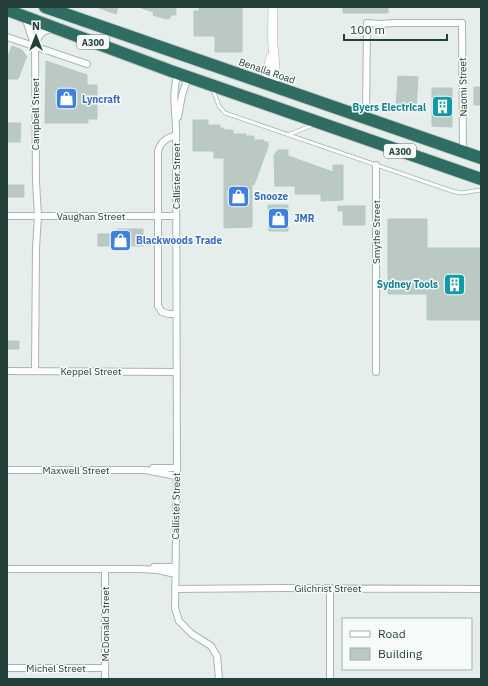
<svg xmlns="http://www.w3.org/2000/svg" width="488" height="686" viewBox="0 0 488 686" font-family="'IBM Plex Sans',sans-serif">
<rect width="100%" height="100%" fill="#e5eeea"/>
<path fill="#bac9c3" stroke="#b7c8c2" d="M99,7H118L116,14L99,8Z
M141,7H176V15H171L170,18L166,19L153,15L154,12L141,8Z
M199,7H242V52H215V36H194V11H199Z
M343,7H388V13H343Z
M12,46L22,50L27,57L26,58L18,79H7V55L8,56Z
M46,61L87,75V85H97V119H88V123H45Z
M398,76L418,77L416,109L396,108Z
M474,87H481V105H474Z
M432,88H452V127L432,126Z
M193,120H208V125H220V128H224V130H233V134H246V136H254V140H264V142H268V147L254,185L252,184V227L224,228V158H214V151H193Z
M7,123H21L20,142H7Z
M278,150H288V156L333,172V165H343V200L321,201V194H295V186H275L274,155Z
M7,185H24V197H7Z
M268,205H288V231H269Z
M338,206H365V225H343V211H338Z
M388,219H427V248H481V320H427V294H388Z
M117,229H143V246H98V234H117Z
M7,341H19V349H7Z"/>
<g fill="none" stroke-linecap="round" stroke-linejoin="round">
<defs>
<path id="lane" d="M213,90L219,106L225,113L452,191L461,193L481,190
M288,135L313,125"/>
<path id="street" d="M23,17L26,20L35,47
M7,37L87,64
M178,74C172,90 175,109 176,127L177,468L175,608L179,621L192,634L211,646L217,656L219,679
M178,117L182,95L188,77
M366,118L367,23L381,24L392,23H462L463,152
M376,165V372
M7,216H176
M176,314H169L162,312L158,306V151C161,141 167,138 176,135
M7,371L176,372
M35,371L36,248L38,216L36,182L35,47C38,36 41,30 53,29
M153,468H177
M7,470H145L176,476
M154,567H175
M7,569H139L158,570L175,574
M175,589L281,588L481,589
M7,668H104
M105,679V569
M330,679V588"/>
<path id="secondary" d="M273,7C273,20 272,32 273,45C274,61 277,70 273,86
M265,83L271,57"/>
<path id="highway" d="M45,7L481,158
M7,10L171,71L481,179"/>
</defs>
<use href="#lane" stroke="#a7b6b2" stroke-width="4.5"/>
<use href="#street" stroke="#a7b6b2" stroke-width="8"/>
<use href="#secondary" stroke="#a3bab3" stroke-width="10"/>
<use href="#highway" stroke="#c1cac8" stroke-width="14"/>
<use href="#lane" stroke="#fff" stroke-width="3"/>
<use href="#street" stroke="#fff" stroke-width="6"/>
<use href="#secondary" stroke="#fff" stroke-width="9"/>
<use href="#highway" stroke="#2f6d63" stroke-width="12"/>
</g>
<defs>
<symbol id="shop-square" viewBox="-11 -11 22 22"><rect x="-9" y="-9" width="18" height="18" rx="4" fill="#3f7fe0" stroke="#f6faf8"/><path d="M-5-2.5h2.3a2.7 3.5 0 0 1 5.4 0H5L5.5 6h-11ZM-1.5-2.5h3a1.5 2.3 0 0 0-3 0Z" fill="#fff"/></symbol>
<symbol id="building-square" viewBox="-11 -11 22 22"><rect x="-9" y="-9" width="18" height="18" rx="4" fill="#0f9aa8" stroke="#f6faf8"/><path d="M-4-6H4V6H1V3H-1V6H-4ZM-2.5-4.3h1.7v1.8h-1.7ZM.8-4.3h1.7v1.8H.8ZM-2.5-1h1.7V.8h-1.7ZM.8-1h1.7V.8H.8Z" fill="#fff"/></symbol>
</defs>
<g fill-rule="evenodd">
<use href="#shop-square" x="54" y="86" width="25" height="25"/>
<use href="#building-square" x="430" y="94" width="25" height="25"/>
<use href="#shop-square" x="226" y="184" width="25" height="25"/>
<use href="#shop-square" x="266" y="206" width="25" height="25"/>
<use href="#shop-square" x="108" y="228" width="25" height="25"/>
<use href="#building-square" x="442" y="272" width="25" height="25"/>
</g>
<g text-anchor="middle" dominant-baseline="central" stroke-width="3" stroke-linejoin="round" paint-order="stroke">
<g fill="#f6faf8" stroke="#627873" stroke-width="1">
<rect x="77" y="35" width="32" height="14" rx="3"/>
<rect x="384" y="144" width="32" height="14" rx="3"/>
</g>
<g font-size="9" font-weight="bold" fill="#23403a">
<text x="93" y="42">A300</text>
<text x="400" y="151">A300</text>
</g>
<g font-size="10" fill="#23403a" stroke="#f6faf8">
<text transform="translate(267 71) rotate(19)">Benalla Road</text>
<text transform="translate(463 87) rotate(-91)">Naomi Street</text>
<text transform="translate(35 114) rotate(-90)">Campbell Street</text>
<text transform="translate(176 176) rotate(-90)">Callister Street</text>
<text x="91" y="216">Vaughan Street</text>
<text transform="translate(376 232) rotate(-90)">Smythe Street</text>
<text x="91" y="371">Keppel Street</text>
<text x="76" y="470">Maxwell Street</text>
<text transform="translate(176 506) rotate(-89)">Callister Street</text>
<text x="328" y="588">Gilchrist Street</text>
<text transform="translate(105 624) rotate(-90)">McDonald Street</text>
<text x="56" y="668">Michel Street</text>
</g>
<g font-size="10" font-weight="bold" fill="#366cbe" stroke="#f6faf8" text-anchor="start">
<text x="82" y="99">Lyncraft</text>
<text x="254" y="196">Snooze</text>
<text x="294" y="218">JMR</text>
<text x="136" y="240">Blackwoods Trade</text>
</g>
<g font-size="10" font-weight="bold" fill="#0d838f" stroke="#f6faf8" text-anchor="end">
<text x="426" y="107">Byers Electrical</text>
<text x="438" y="284">Sydney Tools</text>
</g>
</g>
<rect width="488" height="686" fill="none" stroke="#23403a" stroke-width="16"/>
<rect x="342" y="618" width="130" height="52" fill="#f6faf8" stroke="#a2b0ac"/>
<rect x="350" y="631" width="20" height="6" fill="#ffffff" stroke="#a2b0ac"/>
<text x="378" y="638" font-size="12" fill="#23403a">Road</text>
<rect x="350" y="648" width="20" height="12" fill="#bac9c3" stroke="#a2b0ac"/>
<text x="378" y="658" font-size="12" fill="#23403a">Building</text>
<g transform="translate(36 36)" stroke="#f6faf8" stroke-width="3" paint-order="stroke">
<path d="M0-3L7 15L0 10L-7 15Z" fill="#23403a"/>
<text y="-6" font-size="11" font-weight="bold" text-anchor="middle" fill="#23403a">N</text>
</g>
<path d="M344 34v6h103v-6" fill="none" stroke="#23403a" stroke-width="2"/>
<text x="350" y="34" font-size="12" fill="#23403a" stroke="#f6faf8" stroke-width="3" paint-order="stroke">100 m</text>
</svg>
